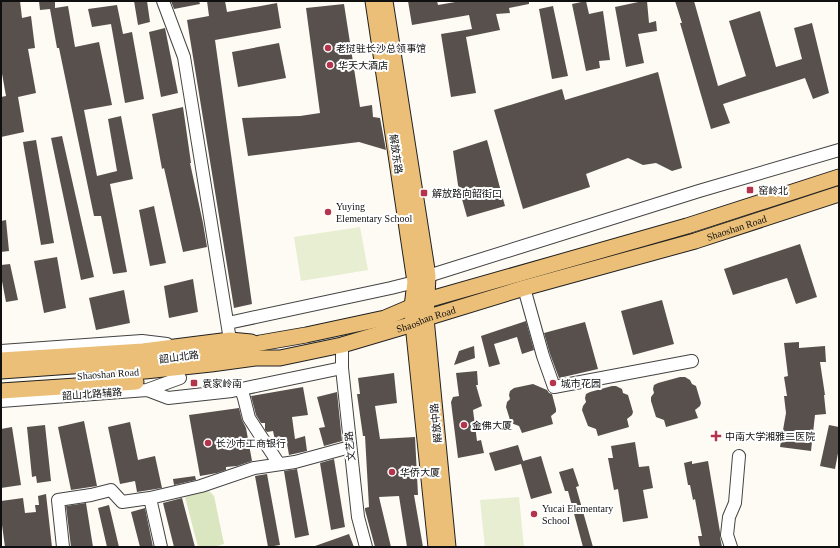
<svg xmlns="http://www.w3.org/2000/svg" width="840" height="548" viewBox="0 0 840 548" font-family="'Times New Roman','Noto Sans SC',serif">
<rect width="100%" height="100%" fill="#fefbf4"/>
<path fill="#d9e6c0" d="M208,490L214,496L224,544L214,547H198L185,497Z"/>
<path fill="#e8eed1" d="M360,227L368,270L301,281L294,237Z
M519,497L524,547H485L480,500Z"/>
<path fill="#58504d" d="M1,1H20L22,18L31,16L35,48L28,49L36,93L18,97L24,132L1,137V97L6,96L1,68Z
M39,1H55V8L68,6L75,47L99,42L112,105L84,110L97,176L117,171L108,119L121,116L133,179L110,184L127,272L113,274L101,216H94L59,48H57L50,9L40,10Z
M134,1H147L150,22L138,25Z
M171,1H199L200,4L174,9Z
M207,1H225L227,12L277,3L281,28L215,40L252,304L234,308L187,20L209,16Z
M408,1H437L438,5L461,1H499V2L529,1V4L509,8L510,13L496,14L500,30L466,37L476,93L451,97L441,34L472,29L469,15L412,25Z
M586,1L589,14L603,11L610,60L599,61L600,68L586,71L572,4Z
M643,1H647L649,23L656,21L657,31L638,34L644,63L626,67L615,7Z
M675,1H694L718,86L746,76L729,21L760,11L776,67L802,59L794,28L812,23L829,93L813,99L805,78L723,104L730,123L711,129L680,23H682Z
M344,4L360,107L372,105L373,117L380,118L386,150L359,142L248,156L242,118L300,116L320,113L306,8Z
M117,5L123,34L132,32L144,99L125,103L111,24L92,27L88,9Z
M553,6L568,76L552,79L539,9Z
M165,28L178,93L161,97L149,32Z
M279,43L286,78L238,87L232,52Z
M658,72L682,168L672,171L656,163L643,165L628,158L586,174L590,187L523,209L494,110L562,89L565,100Z
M183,107L191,163H190L203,223L207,247L183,252L164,168L162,169L152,114Z
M62,136L94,277L81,280L51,138Z
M36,140L54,243L41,245L23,142Z
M487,140L505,206L467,217L458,185L453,151Z
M154,206L166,263L150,266L139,210Z
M6,220L9,251L1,252V221Z
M800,244L817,297L796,304L787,278L733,295L724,269Z
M57,257L66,308L44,313L34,261Z
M10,264L18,300L6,302L1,276V265Z
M193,279L198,312L169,318L164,286Z
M124,290L130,323L96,330L89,298Z
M662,300L674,344L633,355L621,311Z
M526,321L534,350L522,354L517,337L494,344L500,364L489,367L481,336Z
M585,322L598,369L559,378L550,354L544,333Z
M799,342V348L825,346L826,362H820L825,395H824L826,414L815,415L811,451L780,447L786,413L784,396H787L784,377L788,376L784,343Z
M474,346L475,358L454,365L459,351Z
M477,371L478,385H476L482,406L473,410L477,441L481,440L484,453L458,458L451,402L453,397L459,396L456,373Z
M394,373L397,403L375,406L380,439L415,437L418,495H414L423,547H407L399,496L379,497L391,547H375L365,510V508L369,507L365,436H363L357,394H360L358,378Z
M680,377H685L690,380L692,384L696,386L701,403L700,406L695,410L698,418L666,427L664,420L656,417L651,401V397L654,393L653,389L654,385L658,383Z
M533,384L547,390L549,393L552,394L556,409V412L551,416L553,424L522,433L519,426L511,423L506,407L507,402L510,399L509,395L510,391L514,388Z
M612,386H616L622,389L623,393L628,395L633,412L632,415L627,419L629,427L598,436L596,429L588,426L582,410L583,406L586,402L585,398L586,394L590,392Z
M303,387L308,415L292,417L295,439L305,436L307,451L289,455L286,438L275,440L273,431L267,432L265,430V423H261L256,415L251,396Z
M337,392L342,441L324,446L319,428L325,427L317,397Z
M239,408L242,420L246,428L252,461L237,466L226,467V470L217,473L200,476L189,415Z
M84,421L97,486L71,490L58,427Z
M130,422L138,460L155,456L162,488L137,492L135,481L120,484L108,427Z
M45,425L51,481L37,483L36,476L32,477L27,427Z
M829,425L839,427V448L835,469L820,466Z
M12,427L21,485L1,488V429Z
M635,442L639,467L649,466L653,488L643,490L648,518L623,522L618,489L614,490L608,458H613L611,446Z
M518,445L523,461L541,456L552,493L531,499L521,464L495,471L489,453Z
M334,459L345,527L331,530L320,463Z
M692,461V464L708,461L720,532V537L722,547H700L698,536H702L695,499L693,500L690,485H688L684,463Z
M573,468L579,486L576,487L593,547H583L568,491H565L559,472Z
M297,469L309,535L295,538L284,471Z
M267,474L280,545L268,547L255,476Z
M195,476L196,480L174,485L173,479Z
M46,494L52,547H5L2,525H1V501L23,498L25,513L36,512L35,505H39L38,496Z
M182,498L195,547H174L163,503Z
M86,503L93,547H71L66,506Z
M109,505L119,547H107L98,508Z
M145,508L153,547H140L131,512Z
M349,534L354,547H315V546Z"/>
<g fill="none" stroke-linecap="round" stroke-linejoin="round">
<defs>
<path id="minor" d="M163,1L184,57L230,340
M524,288L543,356L554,387L692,361
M228,323L391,288L415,282L428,276L699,191L839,150
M342,345V368L358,517L366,547
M1,351L142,341L167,344
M241,389L244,398L249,418L279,464
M147,390L168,398L232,391L342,368
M1,401L147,390L180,378
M63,547L58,500L91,495L111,490L122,502L150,498
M161,547L150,498L201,486L254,468L295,462L350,447
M731,547L727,535L729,517L735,503L739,456"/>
<g id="major">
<path d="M373,1L415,282L412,307L413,324L436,547"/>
<path d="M385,1L428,276L426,318L448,547"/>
<path d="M1,360L143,351L230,340L251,342"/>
<path d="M1,371L144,361L232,350L260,343L306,335L385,318L427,300L687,226L839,177"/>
<path id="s1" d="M117,373L145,371L211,364L255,358H280L342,345L413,324L426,318L524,288L695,241L839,194"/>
<path d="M1,391L136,382"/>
</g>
</defs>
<use href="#minor" stroke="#434343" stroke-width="14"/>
<use href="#major" stroke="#212121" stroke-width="17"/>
<use href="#minor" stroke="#fff" stroke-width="12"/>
<use href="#major" stroke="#ebbf77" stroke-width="15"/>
</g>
<g fill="#b4344c" stroke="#fff" stroke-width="1.5">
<circle cx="328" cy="48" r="4"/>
<circle cx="330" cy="65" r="4"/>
<rect x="746" y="186" width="8" height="8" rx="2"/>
<rect x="420" y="189" width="8" height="8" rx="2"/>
<circle cx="328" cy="212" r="4"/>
<rect x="190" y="379" width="8" height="8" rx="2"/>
<circle cx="553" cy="383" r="4"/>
<circle cx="464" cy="425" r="4"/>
<path d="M714 430h4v4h4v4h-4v4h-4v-4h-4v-4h4z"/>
<circle cx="208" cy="443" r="4"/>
<circle cx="392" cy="472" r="4"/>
<circle cx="534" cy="514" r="4"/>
</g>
<g text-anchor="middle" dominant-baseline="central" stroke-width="4" stroke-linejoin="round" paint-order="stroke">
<g font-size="10" fill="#101010" stroke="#fff" text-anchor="start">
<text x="336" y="48">老挝驻长沙总领事馆</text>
<text x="338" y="65">华天大酒店</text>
<text x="758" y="190">窑岭北</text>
<text x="432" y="193">解放路向韶街口</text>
<text x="336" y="206">Yuying<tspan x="336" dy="12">Elementary School</tspan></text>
<text x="202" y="383">袁家岭南</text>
<text x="561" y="383">城市花园</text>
<text x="472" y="425">金佛大厦</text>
<text x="725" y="436">中南大学湘雅二医院</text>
<text x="216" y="443">长沙市工商银行</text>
<text x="400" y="472">华侨大厦</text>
<text x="542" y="508">Yucai Elementary<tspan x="542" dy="12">School</tspan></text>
</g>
<g font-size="10" fill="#101010" stroke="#fff">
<text transform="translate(396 154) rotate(82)">解放东路</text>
<text stroke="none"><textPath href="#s1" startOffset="639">Shaoshan Road</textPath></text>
<text stroke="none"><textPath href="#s1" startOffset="315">Shaoshan Road</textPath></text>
<text transform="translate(179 357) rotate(-7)">韶山北路</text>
<text transform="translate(108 374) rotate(-4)">Shaoshan Road</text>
<text transform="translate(92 394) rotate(-4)">韶山北路辅路</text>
<text transform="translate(436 423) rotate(-96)">解放中路</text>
<text transform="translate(350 446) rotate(-96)">文艺路</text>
</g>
</g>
<rect width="840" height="548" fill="none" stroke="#101010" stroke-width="4"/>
</svg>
